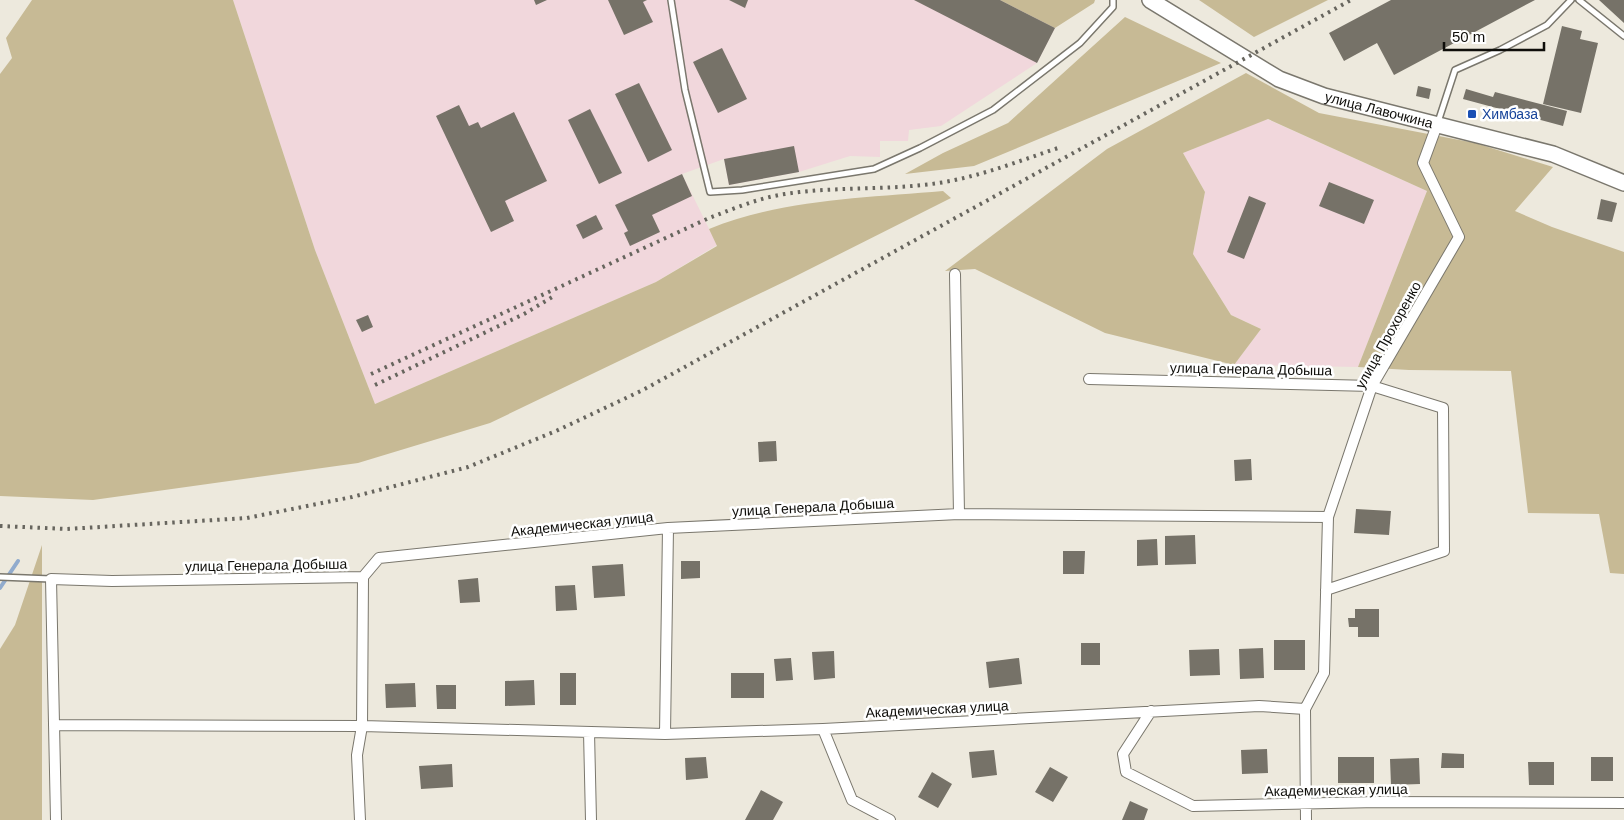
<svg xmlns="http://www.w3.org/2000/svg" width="1624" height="820" viewBox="0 0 1624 820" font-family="Arial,sans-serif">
<rect width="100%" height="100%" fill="#ede9dd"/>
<path fill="#f1d7dc" d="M233,0H1000L1055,28L1037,63L941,126L909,130L908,141H880V157L850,156L799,172L729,185L724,159L682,174L717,245L656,282L375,404L315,250Z
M1267,119L1427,191L1358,367L1234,365L1261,329L1231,315L1193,254L1205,192L1183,153Z"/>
<path fill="#c7ba95" d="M32,0H233L315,250L375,404L656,282L717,246L709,229C782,199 866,198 943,191L951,198L790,279L490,423L358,463L93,500L0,496V74L12,58L6,38Z
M1000,0H1095L1094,3L1055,28Z
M1199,0H1328L1254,37Z
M1125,17L1221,63L974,166L905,174L943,153L1008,123Z
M1246,73L1319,113L1475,143L1553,167L1515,211L1552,227L1624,252V574L1610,573L1599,514L1528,513L1511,371L1409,370L1358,367L1427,191L1268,119L1183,153L1205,192L1193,254L1231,315L1261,329L1234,365L1105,333L975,269L945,271L1107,149Z
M42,545V820H0V649L15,625Z"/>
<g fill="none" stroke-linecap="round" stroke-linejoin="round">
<path stroke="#91abcd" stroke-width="4" d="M0,588L18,561"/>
</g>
<path fill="#767268" d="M534,0H547L536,5Z
M608,0H647L643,2L653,22L624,35Z
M729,0H748L745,8Z
M914,0H1000L1055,28L1037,63Z
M1391,0H1535L1394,75L1377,43L1344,61L1329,33Z
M1599,0H1624V23Z
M1562,26L1582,31L1580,39L1598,43L1581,113L1543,104Z
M722,48L747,99L718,113L693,62Z
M639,83L672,150L648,162L615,94Z
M1418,86L1431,89L1429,99L1416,96Z
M1466,89L1493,97L1495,92L1567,111L1563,126L1463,99Z
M459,105L469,126L478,122L481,128L514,112L547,181L505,201L514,221L491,232L436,116Z
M590,109L622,173L599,184L568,120Z
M794,146L799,172L729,185L724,159Z
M682,174L692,196L652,215L660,232L630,246L624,233L628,231L615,205Z
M1329,182L1374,200L1364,224L1319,206Z
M1249,196L1266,203L1244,259L1227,252Z
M1601,199L1617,203L1612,222L1597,219Z
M596,215L603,229L583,239L576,225Z
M368,315L373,327L362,332L356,320Z
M776,441L777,461L759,462L758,442Z
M1251,459L1252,480L1235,481L1234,460Z
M1356,509L1391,511L1389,535L1354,533Z
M1195,535L1196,564L1165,565V536Z
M1157,539L1158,565L1137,566V540Z
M1063,551H1085L1084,574H1063Z
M681,561H700V578L681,579Z
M623,564L625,596L594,598L592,566Z
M478,578L480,602L460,603L458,580Z
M575,585L577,610L556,611L555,586Z
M1355,609H1379V637H1358V627H1349L1348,618H1355Z
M1274,640H1305V670H1274Z
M1081,643H1100V665H1081Z
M1263,648L1264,678L1240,679L1239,649Z
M1219,649L1220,675L1190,676L1189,650Z
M834,651L835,678L814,680L812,652Z
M791,658L793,680L776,681L774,659Z
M1019,658L1022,684L989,688L986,662Z
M560,673H576V705H560Z
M731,673H764V698H731Z
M534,680L535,705L505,706V681Z
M415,683L416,707L386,708L385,684Z
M436,685H456V709H437Z
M1267,749L1268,773L1242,774L1241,750Z
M994,750L997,775L972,778L969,752Z
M1442,753L1464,754V768H1441Z
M706,757L708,778L686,780L685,758Z
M1338,757H1374V783H1338Z
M1591,757H1613V781H1591Z
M1419,758L1420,784L1391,785L1390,759Z
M1528,762H1554V785H1529Z
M452,764L453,787L421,789L419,766Z
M1050,767L1068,777L1053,802L1035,792Z
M932,772L952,784L938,808L918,797Z
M761,790L783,802L773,820H745Z
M1130,801L1148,809L1144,820H1122Z"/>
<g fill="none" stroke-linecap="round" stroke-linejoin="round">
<defs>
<path id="lane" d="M671,0L685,90L710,192L742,190L874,169L920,148L993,110L1080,43L1113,7V0
M1579,0L1624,36
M1438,122L1455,70L1500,50L1547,25L1571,0
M0,577L51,579"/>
<path id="street" d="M955,274L959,514
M1089,379L1372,386L1443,408L1444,551L1326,590
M668,528L959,514L1328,517
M1151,711L1123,754L1126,772L1193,806L1378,802L1624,803
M54,725L362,726L665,734L668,528L379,558L363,577
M823,729L852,800L890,820
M589,732L591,820
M665,734L823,729L1259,706L1305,709
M56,820L51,579L112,581L363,577L362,726L357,755L360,820
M1306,820L1305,709L1324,673L1328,517L1372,386L1459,237L1423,163L1437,125"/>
<g id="secondary">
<path id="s1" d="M1150,0L1279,79L1324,96L1553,154L1624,183"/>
</g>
</defs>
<use href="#lane" stroke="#7a776d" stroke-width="8"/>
<use href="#street" stroke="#7a776d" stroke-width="12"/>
<use href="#secondary" stroke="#7a776d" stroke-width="18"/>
<use href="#lane" stroke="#fff" stroke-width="5"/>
<use href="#street" stroke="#fff" stroke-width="10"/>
<use href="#secondary" stroke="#fff" stroke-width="15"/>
<path stroke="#67655e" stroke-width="4" stroke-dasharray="2.5 5" stroke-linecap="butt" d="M371,374L709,218C733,209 758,198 785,194C830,187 876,190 922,185C969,181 1013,163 1058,148
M375,385L524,314L554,296
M0,526L67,529L247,518L352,497L468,467L556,431L643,390L1351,0"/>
</g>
<rect fill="#1a4fb4" stroke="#fff" stroke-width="2" x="1467" y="109" width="10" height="10" rx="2.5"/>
<g text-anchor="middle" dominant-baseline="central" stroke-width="5" stroke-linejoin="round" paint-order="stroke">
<g font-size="14" fill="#0f0e0a" stroke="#fff">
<text stroke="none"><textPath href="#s1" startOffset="256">улица Лавочкина</textPath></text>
<text transform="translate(1388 335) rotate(-61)">улица Прохоренко</text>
<text transform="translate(1251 369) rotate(1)">улица Генерала Добыша</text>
<text transform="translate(813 507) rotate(-3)">улица Генерала Добыша</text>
<text transform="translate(582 524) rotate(-6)">Академическая улица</text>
<text transform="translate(266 565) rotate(-1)">улица Генерала Добыша</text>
<text transform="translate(937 709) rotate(-3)">Академическая улица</text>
<text transform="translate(1336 790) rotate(-1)">Академическая улица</text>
</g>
<g font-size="14" fill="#164399" stroke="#fff" text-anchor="start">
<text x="1482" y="114">Химбаза</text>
</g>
</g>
<path d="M1444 42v8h100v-8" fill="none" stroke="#0f0e0a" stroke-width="2.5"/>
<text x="1452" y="42" font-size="15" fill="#0f0e0a" stroke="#ffffff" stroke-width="4" paint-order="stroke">50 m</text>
</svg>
